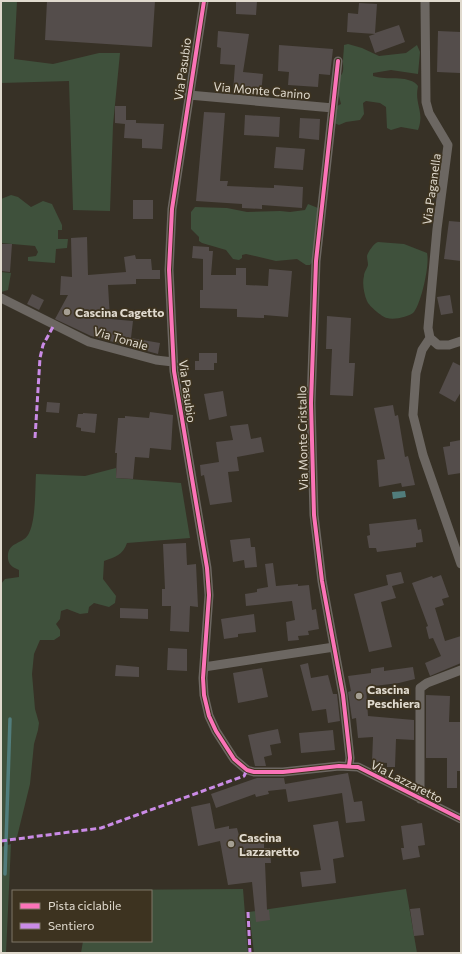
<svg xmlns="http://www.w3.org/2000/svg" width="462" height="954" viewBox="0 0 462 954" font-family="Commissioner,sans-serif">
<rect width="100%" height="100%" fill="#373126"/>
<path fill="#3f513c" d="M1,1H17L14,59L53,64L99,53H120L113,125L110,211L73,210L69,81L1,83Z
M348,44L362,48L379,56L406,53L417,45L420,52L418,74L391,70L373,73V76L377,77C389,80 410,75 418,86C414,105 425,111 418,130L401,127L391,130L387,128L386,107L380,103L366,101L363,103L364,114L360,120L346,122L339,125L332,122L333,108L341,104L335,80C345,74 343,71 343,61C343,56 344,50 344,45Z
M11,195L18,197L31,207L43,201L52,204L62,225V230H58V239H68L67,248L56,249L55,263L28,261V257L36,256L38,252L35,246L1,243V199Z
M308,204L318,208L314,260L310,265H306L297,259L276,261L246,254L242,255V258L239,260L233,259L226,250L202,243L199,241V237L191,229V212L195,207L227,208L247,212L280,211L290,212L305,210Z
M378,242L404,244L427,253C430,265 421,303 414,312C409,317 394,320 387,318C382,317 369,306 367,301C364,294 362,283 364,276C364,272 367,269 368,265C368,262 367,259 367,256C368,252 374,243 378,242Z
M1,272L11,273L8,290L1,292Z
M116,468V478L181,483L190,538L127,543C123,555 115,557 104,561L103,579L116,596L115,603L109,607L94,603L89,607L88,613L80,614L67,609L61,611L60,619L56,624L60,630V636L54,640H40L34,654L32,674L35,709L39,723L38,730L34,744L30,784L17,837L1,841V584L5,579L19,577V570C11,567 7,563 8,554C10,542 22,544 28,535C36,522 35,490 36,474L85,476Z
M11,844L6,953H1V847Z
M243,889L248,953H81L83,941H151V891L89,890Z
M406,889L417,953H254L249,912Z"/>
<path fill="#517d7c" d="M405,491L406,497L393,499L392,492Z"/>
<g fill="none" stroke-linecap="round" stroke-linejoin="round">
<path stroke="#517d7c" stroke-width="3.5" d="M5,874L10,719"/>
</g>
<path fill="#544d4b" d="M47,1H155L152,47L45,40Z
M236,1H257L256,15L236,14Z
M359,3L377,4L375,33L399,25L405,42L375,53L369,36L375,34L347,32L348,13L358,14Z
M218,31L249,34L243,72L263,74L261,94L233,92L235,65L220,64L221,48L217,47Z
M438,31L461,32L460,73L437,72Z
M279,45L333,49L330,75L319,74L318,87L288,85L289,72L278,71Z
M115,106H126V120H136V123L164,124L162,149L142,148V139L124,138L125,124L115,123Z
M204,112L225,113L220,181H228L227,186L274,188V185L303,187L302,208L262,205V209L242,208V204L196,201Z
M245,115L280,117L279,137L244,135Z
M300,118L320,119L319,140L299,138Z
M276,147L305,149L303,170L274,168Z
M133,200H153V219H133Z
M449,221L461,222V261L444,259Z
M87,237L88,275L126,272L124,257L135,255L136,259H151L152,270H160V279H136V284L108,285L110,319L133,321L131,338L160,343L158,354L91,336L55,319L68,295H60L61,276L72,277L71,238Z
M1,244H12L10,272L1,271Z
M193,246L209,247V251H213L211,275H236V268H246V285L268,286L269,269L292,271L288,317L264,315V318L237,317V309L200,308V290H203V259L192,258Z
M32,294L44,300L39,310L27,304Z
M450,295L453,313L441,315L437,297Z
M327,316L351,318L349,363H355L353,396L330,395L332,349H326Z
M199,353H217V363H214V370H195V361H199Z
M453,362L461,366V392L455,402L439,393Z
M223,391L227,416L209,420L204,394Z
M47,402L60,403L59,413L46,412Z
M393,405L395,416L398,415L405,457L408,456L415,485L402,487L401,483L379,487L377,460L385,459L374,408Z
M150,412L173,415L171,450L150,448L149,458L135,457L133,479L116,478L117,453H115L118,418H125V416L149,418Z
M83,413L97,414L95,433L81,431V428L76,427L78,414H83Z
M248,424L251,439L261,437L264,452L237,457L239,471L228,472L232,502L210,505L204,475L201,476L200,465L219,462L216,442L233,440L230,426Z
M461,440V473L448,475L443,447L450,446V442Z
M416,519L418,530L421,529L423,542L416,543V547L377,552L376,548H369L367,536L370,535L369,524Z
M250,538L251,547H255L257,567L245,568L244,560L233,562L230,540Z
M186,543L187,565L196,564L198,607L190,606L189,632L170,631L171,606H162V589H165L163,544Z
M273,563L276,586L298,584V586L309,585L312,610L316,609L319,629L308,631L309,635L298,636L299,640L288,641L286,622L295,620L292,601L246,606L245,594L257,592V589L268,587L265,564Z
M401,572L404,583L392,586L396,598L381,602L392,647L369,652L354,594L388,585L386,575Z
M441,575L449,597L442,599L444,605L435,608L445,641L461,636V663L430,676L425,663L441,656L433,638L429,639L426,627L428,626L412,583L432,576L433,578Z
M120,608L148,609V619L120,618Z
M254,614L256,632L238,634V637L224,639L221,619Z
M168,648L187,649V671L167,670Z
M308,663L311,678L328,675L333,694H337L340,721L328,723L326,709L312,711L300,665Z
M116,665L139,667V677L115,676Z
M384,667V671L413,667L415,679L399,683L366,687L368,716L414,720V740L396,739L395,767H387V763L372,762L373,737L358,738L356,718L352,719L348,692L351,691L348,676L371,673V669Z
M262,668L268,697L238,703L233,673Z
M426,695L450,696L449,722H461V771H457V788H447V758H426Z
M278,729L281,743L270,745L272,755L264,757L266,766H255L248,735Z
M333,730L335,750L301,753L299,733Z
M348,773L354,802L362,801L365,821L346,823L342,793L288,802L285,784Z
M257,778H284L286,789L268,791L269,794L256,797L255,794L216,808L211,794Z
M210,803L215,829L229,826V829L237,828L241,843L264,842V848H270L271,863H265L267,910H269L270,920L256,922L252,882L228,885L220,841L198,846L191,807Z
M338,821L344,857L333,859L336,883L302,887L300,872L321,870L313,825Z
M422,823L425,845L418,846L420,857L403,860L401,848H404L401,826Z
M420,908L424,935L414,936L410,909Z"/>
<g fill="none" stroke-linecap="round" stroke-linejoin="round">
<path stroke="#6c6762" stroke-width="9" d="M204,1L172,209L169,270L174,371L207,568L209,595L203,678L204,695L209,716L216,731L234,759L247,770L254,772H283L339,766L358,767L461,819
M425,1L426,102L429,113L448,145L437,229L428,328L430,338L438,345H449L461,341
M338,61L316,261L311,403L314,515L322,581L343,695L350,758L349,766
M189,95L333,108
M1,298L89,342L156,360L173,362
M430,338L422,350L416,373L413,415L423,455L461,564
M204,667L334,647
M420,799V688L427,683L461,670"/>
<path stroke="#ca8be6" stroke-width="3" stroke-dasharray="6 3" stroke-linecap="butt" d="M35,438L40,358L43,345L54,325
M1,841L101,828L244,776L247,770
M248,912L250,953"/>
<defs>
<path id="cycleway" d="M204,1L172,209L169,270L174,371L207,568L209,595L203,678L204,695L209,716L216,731L234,759L247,770L254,772H283L339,766L358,767L461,819
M338,61L316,261L311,403L314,515L322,581L343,695L350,758L349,766"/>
</defs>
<use href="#cycleway" stroke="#3d3320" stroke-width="6"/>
<use href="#cycleway" stroke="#fb73b8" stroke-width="4"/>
</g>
<g fill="#a59f93" stroke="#3d3320" stroke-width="1.5">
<circle cx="67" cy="312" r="4"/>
<circle cx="359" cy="696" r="4"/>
<circle cx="231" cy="844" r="4"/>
</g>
<g text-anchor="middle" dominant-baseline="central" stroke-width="3.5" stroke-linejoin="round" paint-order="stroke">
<g font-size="12" fill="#e0dace" stroke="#3d3320">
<text transform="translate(182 69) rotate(-82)">Via Pasubio</text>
<text transform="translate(262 90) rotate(5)">Via Monte Canino</text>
<text transform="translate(431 189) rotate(-82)">Via Paganella</text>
<text transform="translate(121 338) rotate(16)">Via Tonale</text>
<text transform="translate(188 391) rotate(82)">Via Pasubio</text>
<text transform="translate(302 438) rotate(-91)">Via Monte Cristallo</text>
<text transform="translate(407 781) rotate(27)">Via Lazzaretto</text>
</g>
<g font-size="12" font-weight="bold" fill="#e0dace" stroke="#3d3320" text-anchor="start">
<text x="75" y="312">Cascina Cagetto</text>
<text x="367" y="689">Cascina<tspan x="367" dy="14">Peschiera</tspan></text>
<text x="239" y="837">Cascina<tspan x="239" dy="14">Lazzaretto</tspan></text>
</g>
</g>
<rect width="462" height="954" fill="none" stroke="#e0dace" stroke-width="4"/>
<rect x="12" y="890" width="140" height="52" fill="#3d3320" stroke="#7e7666"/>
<rect x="20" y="903" width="20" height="6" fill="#fb73b8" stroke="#7e7666"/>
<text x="48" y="910" font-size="12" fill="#e0dace">Pista ciclabile</text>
<rect x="20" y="923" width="20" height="6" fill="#ca8be6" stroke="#7e7666"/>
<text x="48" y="930" font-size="12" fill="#e0dace">Sentiero</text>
</svg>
